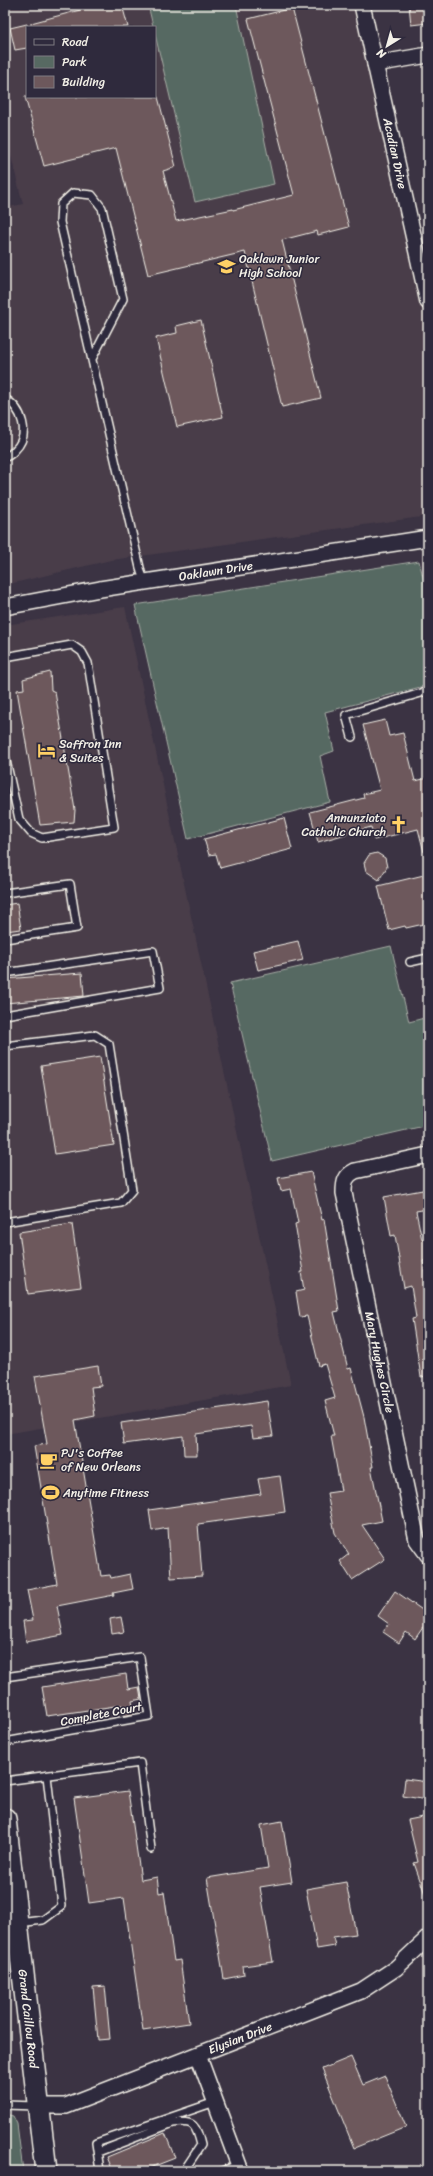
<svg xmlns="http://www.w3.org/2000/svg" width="433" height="2176" viewBox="0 0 433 2176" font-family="Sriracha,sans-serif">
<rect width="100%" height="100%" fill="#3b3343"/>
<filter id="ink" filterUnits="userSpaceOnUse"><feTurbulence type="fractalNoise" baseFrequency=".025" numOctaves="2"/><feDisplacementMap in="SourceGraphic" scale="8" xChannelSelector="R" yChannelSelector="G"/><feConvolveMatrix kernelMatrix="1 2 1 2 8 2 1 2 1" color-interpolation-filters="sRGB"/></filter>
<g filter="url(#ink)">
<path fill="#4a3e4a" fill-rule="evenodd" d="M5,5H353L428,327V516L111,560L5,585V208L23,204L5,132ZM27,27H155V97H27Z
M125,607L291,1385L5,1434V625Z"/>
<path fill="#576962" stroke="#a6ada5" d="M148,5H236L274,184L195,202Z
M419,561L428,596V685L325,712L334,751L320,756L330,802L188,839L135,605Z
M391,946L409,1022L428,1017V1125L272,1161L230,983Z
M5,2114L13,2116L17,2124L23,2171H5Z"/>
<path fill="#6d585c" stroke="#f4f1e8" d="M78,5H122L128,27H31V23L80,10Z
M409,5H428V23L411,25Z
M292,8L349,227L318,235L317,231L282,240L321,398L282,407L245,252L148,275L116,148L44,166L25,97H158L176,167L163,171L176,221L233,209V210L294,195L248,19Z
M27,24V48L15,50L10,28Z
M201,320L223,417L177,427L156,338L177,333L176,326Z
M50,672L51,690L55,692L75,810L74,822L40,825L17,690L24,689L23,679Z
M385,720L389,736L403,733L415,781L428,778V852H424L418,829L374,840L371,827L318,842L310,812L364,798L363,794L380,790L363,725Z
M284,818L292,849L220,868L216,854L209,855L204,839Z
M377,853L385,858L387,867L379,880L366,871L364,863L369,855Z
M428,874V923L406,928L405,926L389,930L378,886Z
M17,903L21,929L5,931V905Z
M298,941L303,960L258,970L253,951Z
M82,973L84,996L5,1003V979Z
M100,1057L114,1145L55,1154L41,1066Z
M311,1172L322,1220L324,1219L339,1311L334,1312L348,1369L351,1368L364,1417L373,1467H371L382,1521L362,1525L385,1559L352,1580L340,1561L349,1554L335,1533L327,1493L341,1491L331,1436H334L325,1401L335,1398L325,1364L319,1366L307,1316L300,1317L296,1292L304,1290L301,1272H303L295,1224L298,1223L291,1189L281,1191L278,1178Z
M428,1189V1209L416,1211L422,1240L428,1239V1260L423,1261L428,1288V1376L421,1377L412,1319L416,1318L411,1286L404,1288L395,1235L391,1236L384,1197Z
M72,1224L81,1287L28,1294L19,1232Z
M98,1366L101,1386L91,1387L95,1416L75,1420L101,1576L110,1575L111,1578L130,1574L133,1589L113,1593L114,1595L57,1606L63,1635L26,1642L23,1621L33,1620L27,1590L57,1584L34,1446L47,1444L35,1376Z
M267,1401L273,1436L253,1438L251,1426L196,1434L197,1455H184L183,1436L124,1444L121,1423Z
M280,1476L285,1512L198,1524L202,1576L171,1578L168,1528L152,1531L149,1510L261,1494L258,1479Z
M395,1591L428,1614V1620L415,1639L406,1632L399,1643L383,1632L389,1624L378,1616Z
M121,1617L124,1632L112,1634L110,1619Z
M126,1674L128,1689L139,1687L141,1699L132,1701L134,1714L124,1716L122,1705L47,1716L42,1687Z
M405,1779L428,1782V1800L403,1796Z
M128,1791L141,1880L157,1877L159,1893L164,1892L174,1961L180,1960L189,2023L143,2030L124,1898L89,1903L74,1798Z
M428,1816V1896L426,1897L414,1863L418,1862L408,1820Z
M282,1821L292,1882L260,1887L273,1962L243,1966L244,1975L224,1979L207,1878L268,1868L261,1825Z
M346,1882L356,1934L333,1937L335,1946L317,1949L306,1889Z
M105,1986L110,2039L98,2040L93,1987Z
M351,2057L363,2085L385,2076L406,2127L354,2148L322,2069Z
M165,2133L175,2158L142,2171H113L107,2157Z"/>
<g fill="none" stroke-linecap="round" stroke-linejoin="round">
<defs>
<path id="lane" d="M92,359L123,299L102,208L92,195L73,193L61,204L60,222L141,572L145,582
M5,399C22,408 31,434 15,450C12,453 10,456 5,457
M5,657L72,645L82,652L88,663L114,827L42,838L31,833L19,819L5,756
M352,737L346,715L428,691
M5,893L70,884L77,928L5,939
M410,962L428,958
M5,973L153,951L160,988L5,1015
M5,1046L95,1035L109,1044L132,1190L121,1203L5,1222
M5,1677L140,1657L149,1716L5,1742
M5,1781L140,1763L151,1849
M19,1923L43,1920L62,1906L47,1776
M5,2105L36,2106
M98,2152L173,2123C194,2120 196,2125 201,2145L187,2166V2171
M100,2171L96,2143L215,2102
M222,2171L238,2165"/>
<g id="street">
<path id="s1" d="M362,5L428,302"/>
<path d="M375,64L428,55"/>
<path id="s2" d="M5,607L100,589L428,538"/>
<path id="s3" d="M428,1155L355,1171C345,1176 344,1182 344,1193L417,1540L428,1555"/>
<path d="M198,2055L241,2171"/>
<path id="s4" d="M38,2106H66L361,1991L396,1968L428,1938"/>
</g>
<g id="secondary">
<path id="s5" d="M5,1819L46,2171"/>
</g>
</defs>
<use href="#lane" stroke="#f4f1e8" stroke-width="10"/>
<use href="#street" stroke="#f4f1e8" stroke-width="18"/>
<use href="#secondary" stroke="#f4f1e8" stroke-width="24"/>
<use href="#lane" stroke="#2f2a3d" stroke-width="7"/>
<use href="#street" stroke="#2f2a3d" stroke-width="15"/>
<use href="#secondary" stroke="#2f2a3d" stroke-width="21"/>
</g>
</g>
<defs>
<symbol id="school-bare" viewBox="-9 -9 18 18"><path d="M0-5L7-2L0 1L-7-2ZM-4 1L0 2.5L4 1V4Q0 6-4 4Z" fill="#ffd166" stroke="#2f2a3d" stroke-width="2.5" paint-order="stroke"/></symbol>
<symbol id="hotel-bare" viewBox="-9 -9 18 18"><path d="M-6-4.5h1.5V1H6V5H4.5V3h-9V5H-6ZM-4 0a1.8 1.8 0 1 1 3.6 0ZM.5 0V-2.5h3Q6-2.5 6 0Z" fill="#ffd166" stroke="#2f2a3d" stroke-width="2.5" paint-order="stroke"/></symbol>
<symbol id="church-bare" viewBox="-9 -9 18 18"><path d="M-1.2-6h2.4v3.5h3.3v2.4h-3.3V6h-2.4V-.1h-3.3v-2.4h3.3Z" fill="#ffd166" stroke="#2f2a3d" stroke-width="2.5" paint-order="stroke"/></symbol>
<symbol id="cafe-bare" viewBox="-9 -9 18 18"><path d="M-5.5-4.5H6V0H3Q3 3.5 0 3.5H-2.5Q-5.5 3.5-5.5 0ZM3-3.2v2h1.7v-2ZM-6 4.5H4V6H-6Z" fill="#ffd166" stroke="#2f2a3d" stroke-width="2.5" paint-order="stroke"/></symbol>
<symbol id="stadium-bare" viewBox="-9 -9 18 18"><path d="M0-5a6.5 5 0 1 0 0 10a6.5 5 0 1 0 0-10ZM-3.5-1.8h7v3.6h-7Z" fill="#ffd166" stroke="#2f2a3d" stroke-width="2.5" paint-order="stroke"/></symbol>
</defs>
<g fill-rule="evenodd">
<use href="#school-bare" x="214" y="254" width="25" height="25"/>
<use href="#hotel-bare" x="34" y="738" width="25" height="25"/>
<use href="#church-bare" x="386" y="812" width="25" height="25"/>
<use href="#cafe-bare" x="36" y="1448" width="25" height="25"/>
<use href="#stadium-bare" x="38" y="1480" width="25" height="25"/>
</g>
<g text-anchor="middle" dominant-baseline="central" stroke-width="3" stroke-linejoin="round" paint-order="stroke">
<g font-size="12" fill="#f4f1e8" stroke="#2f2a3d">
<text stroke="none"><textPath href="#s1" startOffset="152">Acadian Drive</textPath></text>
<text stroke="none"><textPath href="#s2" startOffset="214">Oaklawn Drive</textPath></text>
<text stroke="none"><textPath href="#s3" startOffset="274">Mary Hughes Circle</textPath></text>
<text transform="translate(101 1714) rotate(-11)">Complete Court</text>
<text stroke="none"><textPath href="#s5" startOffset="201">Grand Caillou Road</textPath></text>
<text stroke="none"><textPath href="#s4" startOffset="215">Elysian Drive</textPath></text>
</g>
<g font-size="12" fill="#f4f1e8" stroke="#2f2a3d" text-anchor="start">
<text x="239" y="259">Oaklawn Junior<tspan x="239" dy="14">High School</tspan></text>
<text x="59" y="744">Saffron Inn<tspan x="59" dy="14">&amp; Suites</tspan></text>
<text x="386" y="818" text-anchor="end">Annunziata<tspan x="386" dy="14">Catholic Church</tspan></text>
<text x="61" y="1453">PJ's Coffee<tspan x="61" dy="14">of New Orleans</tspan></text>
<text x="63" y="1493">Anytime Fitness</text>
</g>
</g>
<rect width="433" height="2176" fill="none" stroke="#2f2a3d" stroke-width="20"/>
<rect x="10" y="10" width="413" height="2156" fill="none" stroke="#f4f1e8" stroke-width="1.5" filter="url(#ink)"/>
<rect x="26" y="26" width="130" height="72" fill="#2f2a3d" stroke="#7e7a81"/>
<rect x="34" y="39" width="20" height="6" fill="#2f2a3d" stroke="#7e7a81"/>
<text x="62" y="46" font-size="12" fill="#f4f1e8">Road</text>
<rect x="34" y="56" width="20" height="12" fill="#576962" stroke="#7e7a81"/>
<text x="62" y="66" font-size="12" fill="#f4f1e8">Park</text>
<rect x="34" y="76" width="20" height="12" fill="#6d585c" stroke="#7e7a81"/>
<text x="62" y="86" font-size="12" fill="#f4f1e8">Building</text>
<g transform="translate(387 46) rotate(217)" stroke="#2f2a3d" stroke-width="3" paint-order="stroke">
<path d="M0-3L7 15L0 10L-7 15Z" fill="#f4f1e8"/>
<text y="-6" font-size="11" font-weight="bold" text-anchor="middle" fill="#f4f1e8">N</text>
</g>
</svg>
